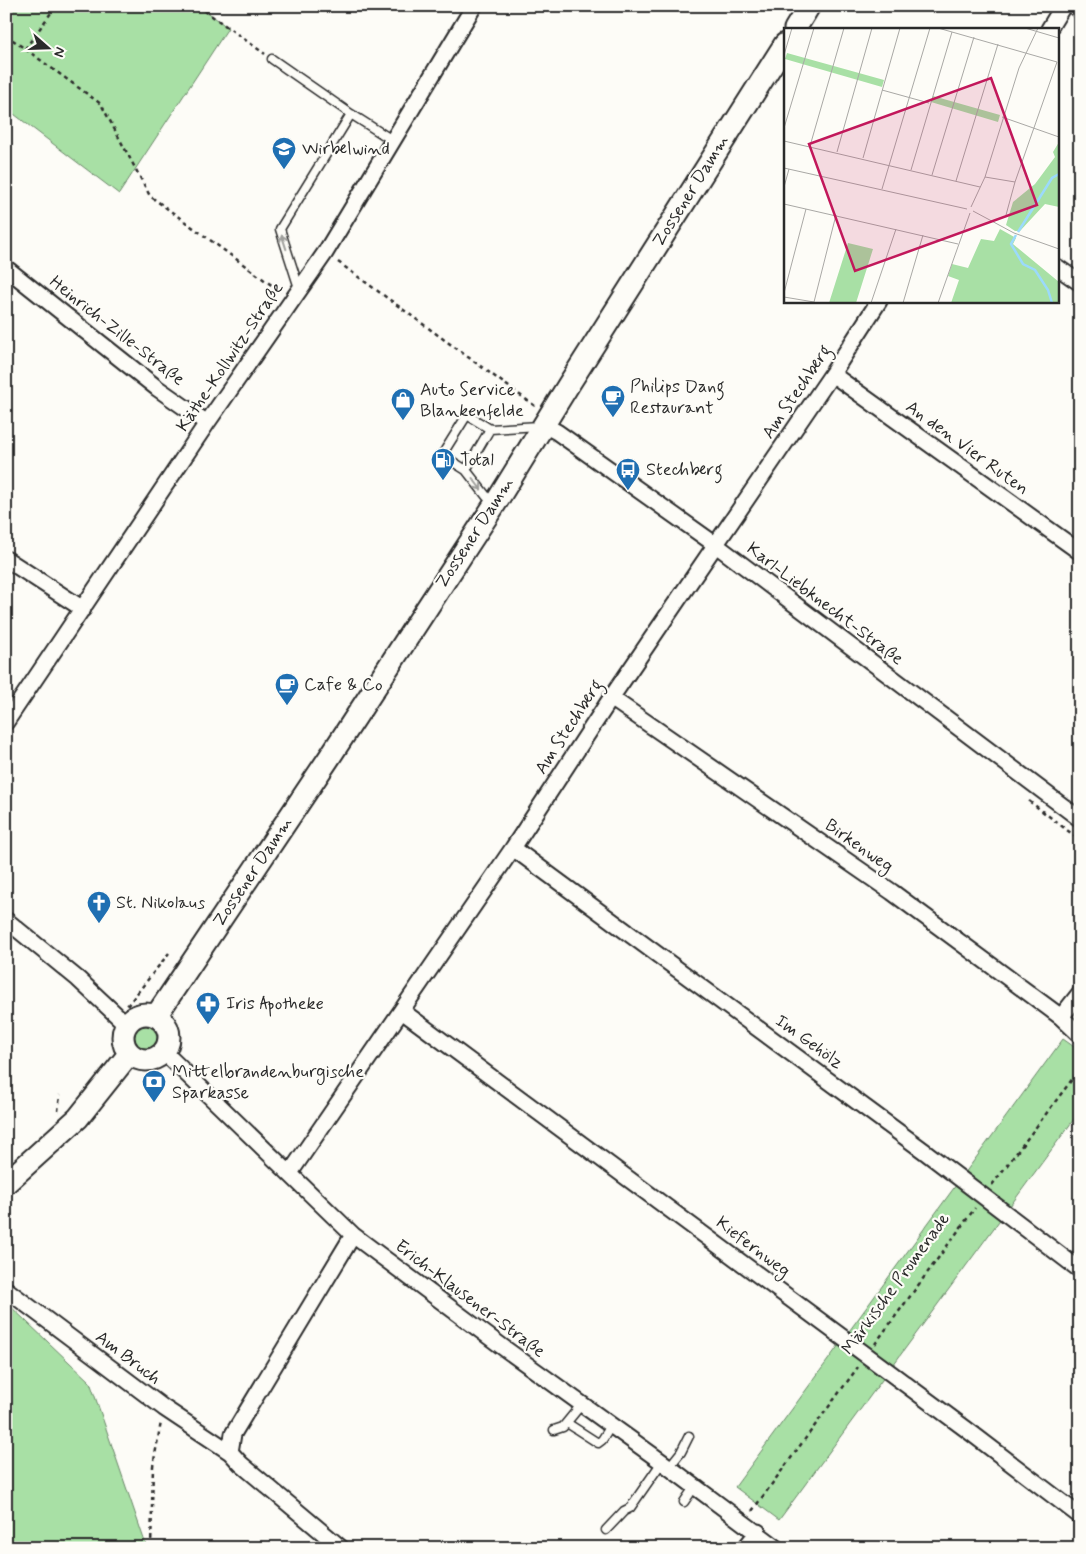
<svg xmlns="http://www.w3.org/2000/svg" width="1086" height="1554" viewBox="0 0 1086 1554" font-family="Mynerve,sans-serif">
<rect width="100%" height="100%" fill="#fdfcf7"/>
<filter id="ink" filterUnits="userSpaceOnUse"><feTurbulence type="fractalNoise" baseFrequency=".02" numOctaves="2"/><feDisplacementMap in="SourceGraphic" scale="10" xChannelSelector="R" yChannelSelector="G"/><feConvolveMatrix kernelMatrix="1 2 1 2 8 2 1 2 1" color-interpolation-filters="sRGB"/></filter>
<g filter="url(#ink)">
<path fill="#a8e0a5" stroke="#6a8668" d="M6,6H200L228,28L119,194L6,108Z
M133 1038a12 12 0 1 1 24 0a12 12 0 1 1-24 0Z
M1063,1039L1080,1051V1111L779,1520L735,1487Z
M6,1302L90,1382L147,1548H6Z"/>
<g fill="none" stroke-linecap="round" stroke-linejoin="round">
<path stroke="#6e94a8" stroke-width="4.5" d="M6,1540L13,1548"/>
<defs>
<path id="lane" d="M272,59L351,114L392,140
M299,288L280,229L351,114
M466,470L442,455L467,415L490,429
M493,502L487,497L466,470L490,429L539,426
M567,1423L598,1443L602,1440L611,1426
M554,1430L563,1427L581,1405
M669,1467L681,1452L689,1436
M684,1502L695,1486
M606,1530L624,1511L630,1508L662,1462"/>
<path id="street" d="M1074,6L1080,11
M1049,29L1063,6
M1057,267L1080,283
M6,268L157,388L207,423
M832,374L1080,552
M544,425L557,432L716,545L1080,819
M6,559L83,609
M611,698L892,892L1061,1017L1080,1035
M6,722L207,423L325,253L474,6
M513,848L924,1151L1080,1270
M6,920L78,979L126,1024
M402,1011L966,1429L1080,1516
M1061,1017L1080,993
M164,1052L353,1235L504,1348L662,1462L777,1548
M290,1173L513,848L611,698L832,374L879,301
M7,1290L164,1408L230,1452
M341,1548L241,1464L230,1452L233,1434L353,1235
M745,1548L758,1532"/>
<path id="secondary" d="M795,29L809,6
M123 1037a23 23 0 1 1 46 0a23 23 0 1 1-46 0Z
M156,1016L329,758L495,504L569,384L785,44
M6,1183L78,1118L129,1054"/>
</defs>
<use href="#lane" stroke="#2b2b2b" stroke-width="11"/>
<use href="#street" stroke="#2b2b2b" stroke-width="19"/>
<use href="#secondary" stroke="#2b2b2b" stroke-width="25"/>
<path stroke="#2b2b2b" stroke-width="2.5" stroke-dasharray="4 4" stroke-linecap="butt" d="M198,6L265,54
M6,35L101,104L150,196L281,292
M25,49L56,6
M338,262L535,406
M1029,801L1080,840
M127,1006L169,953
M58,1111L60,1095
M992,1185L1080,1069
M875,1344L975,1208
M752,1511L858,1367
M151,1548L153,1466L161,1422"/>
<use href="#lane" stroke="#fdfcf7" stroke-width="8"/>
<use href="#street" stroke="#fdfcf7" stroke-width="15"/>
<use href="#secondary" stroke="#fdfcf7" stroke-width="21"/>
</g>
<defs><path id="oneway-shaft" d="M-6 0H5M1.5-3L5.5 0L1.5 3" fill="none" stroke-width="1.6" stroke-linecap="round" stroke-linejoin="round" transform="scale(1.25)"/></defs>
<g stroke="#9e9e9b">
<use href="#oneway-shaft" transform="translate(284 242) rotate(-108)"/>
<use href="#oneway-shaft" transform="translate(477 484) rotate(53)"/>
</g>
</g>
<defs>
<symbol id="school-pin" viewBox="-11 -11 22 30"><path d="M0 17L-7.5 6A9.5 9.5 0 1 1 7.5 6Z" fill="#1f6fb2" stroke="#fdfcf7"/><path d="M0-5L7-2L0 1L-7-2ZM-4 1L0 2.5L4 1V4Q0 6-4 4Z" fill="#fff"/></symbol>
<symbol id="cafe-pin" viewBox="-11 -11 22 30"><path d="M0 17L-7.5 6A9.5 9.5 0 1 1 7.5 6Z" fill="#1f6fb2" stroke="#fdfcf7"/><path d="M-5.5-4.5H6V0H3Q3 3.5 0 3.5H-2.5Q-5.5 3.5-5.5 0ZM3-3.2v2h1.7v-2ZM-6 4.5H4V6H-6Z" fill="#fff"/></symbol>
<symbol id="shop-pin" viewBox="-11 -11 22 30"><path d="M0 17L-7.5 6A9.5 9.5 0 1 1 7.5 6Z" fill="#1f6fb2" stroke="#fdfcf7"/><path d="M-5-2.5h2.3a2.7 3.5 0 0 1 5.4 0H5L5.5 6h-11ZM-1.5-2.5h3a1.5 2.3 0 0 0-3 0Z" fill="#fff"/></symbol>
<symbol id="fuel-pin" viewBox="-11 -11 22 30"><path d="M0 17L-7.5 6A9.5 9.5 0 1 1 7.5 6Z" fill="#1f6fb2" stroke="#fdfcf7"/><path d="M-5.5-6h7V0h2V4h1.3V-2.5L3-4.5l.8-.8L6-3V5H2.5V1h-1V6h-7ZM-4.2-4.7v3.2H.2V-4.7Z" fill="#fff"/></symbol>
<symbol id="bus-pin" viewBox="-11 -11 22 30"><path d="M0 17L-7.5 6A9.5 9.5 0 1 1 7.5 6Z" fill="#1f6fb2" stroke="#fdfcf7"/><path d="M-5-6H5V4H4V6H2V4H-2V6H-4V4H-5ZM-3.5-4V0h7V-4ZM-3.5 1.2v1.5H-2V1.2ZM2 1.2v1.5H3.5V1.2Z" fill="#fff"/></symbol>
<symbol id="church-pin" viewBox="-11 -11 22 30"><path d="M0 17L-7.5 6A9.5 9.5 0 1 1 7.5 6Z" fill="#1f6fb2" stroke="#fdfcf7"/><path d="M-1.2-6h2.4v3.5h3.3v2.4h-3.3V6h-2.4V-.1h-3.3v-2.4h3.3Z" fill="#fff"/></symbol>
<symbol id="pharmacy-pin" viewBox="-11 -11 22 30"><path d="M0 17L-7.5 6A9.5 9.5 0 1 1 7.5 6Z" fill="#1f6fb2" stroke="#fdfcf7"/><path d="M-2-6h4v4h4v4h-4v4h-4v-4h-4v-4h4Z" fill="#fff"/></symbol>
<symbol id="bank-pin" viewBox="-11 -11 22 30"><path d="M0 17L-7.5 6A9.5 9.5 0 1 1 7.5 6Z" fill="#1f6fb2" stroke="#fdfcf7"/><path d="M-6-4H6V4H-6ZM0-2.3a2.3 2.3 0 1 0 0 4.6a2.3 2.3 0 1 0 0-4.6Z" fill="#fff"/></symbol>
</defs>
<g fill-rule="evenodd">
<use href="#school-pin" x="270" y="135" width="28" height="38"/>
<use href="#cafe-pin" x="599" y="383" width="28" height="38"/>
<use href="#shop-pin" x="389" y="386" width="28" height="38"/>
<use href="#fuel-pin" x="429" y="446" width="28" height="38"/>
<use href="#bus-pin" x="614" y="456" width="28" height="38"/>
<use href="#cafe-pin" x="273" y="671" width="28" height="38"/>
<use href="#church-pin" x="85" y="889" width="28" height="38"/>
<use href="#pharmacy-pin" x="194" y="990" width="28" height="38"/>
<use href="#bank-pin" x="140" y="1068" width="28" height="38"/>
</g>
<g text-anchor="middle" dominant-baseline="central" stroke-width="4.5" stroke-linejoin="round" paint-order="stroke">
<g font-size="18" fill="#2b2b2b" stroke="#fdfcf7" text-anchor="start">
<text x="302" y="149">Wirbelwind</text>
<text x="630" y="387">Philips Dang<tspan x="630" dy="21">Restaurant</tspan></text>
<text x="420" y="390">Auto Service<tspan x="420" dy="21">Blankenfelde</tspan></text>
<text x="460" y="460">Total</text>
<text x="646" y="470">Stechberg</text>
<text x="304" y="685">Cafe &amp; Co</text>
<text x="116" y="903">St. Nikolaus</text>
<text x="226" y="1004">Iris Apotheke</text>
<text x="172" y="1072">Mittelbrandenburgische<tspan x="172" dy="21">Sparkasse</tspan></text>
</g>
<g font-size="18" fill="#2b2b2b" stroke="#fdfcf7">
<text transform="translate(691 191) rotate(-58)">Zossener Damm</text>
<text transform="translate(117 331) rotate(38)">Heinrich-Zille-Straße</text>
<text transform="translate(230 357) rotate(-56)">Käthe-Kollwitz-Straße</text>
<text transform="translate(797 392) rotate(-56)">Am Stechberg</text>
<text transform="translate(967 448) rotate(36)">An den Vier Ruten</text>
<text transform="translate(475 533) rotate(-57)">Zossener Damm</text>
<text transform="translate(825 604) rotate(37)">Karl-Liebknecht-Straße</text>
<text transform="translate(569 727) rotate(-57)">Am Stechberg</text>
<text transform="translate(859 846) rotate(35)">Birkenweg</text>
<text transform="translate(253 872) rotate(-56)">Zossener Damm</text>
<text transform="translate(809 1042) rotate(36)">Im Gehölz</text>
<text transform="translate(753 1247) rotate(37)">Kiefernweg</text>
<text transform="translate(896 1284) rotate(-54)">Märkische Promenade</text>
<text transform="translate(470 1299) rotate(37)">Erich-Klausener-Straße</text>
<text transform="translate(128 1358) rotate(37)">Am Bruch</text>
</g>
</g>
<g transform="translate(784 28)">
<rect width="275" height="275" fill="#fdfcf7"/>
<path d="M3,25L100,52L98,59L1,31ZM149,68L216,87L214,94L147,74ZM275,114V179L261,176L236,203H231L222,197L229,174L251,156L271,129L269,124ZM216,201L232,210L229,216L275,254V275H167L175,252L164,248L168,236L184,240L197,211L210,213ZM64,215L89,221L72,275H45Z" fill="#a8e0a5"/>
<path fill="none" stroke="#9bdafc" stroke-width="2.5" d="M234,204L268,150L275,146M232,207L227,216L239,236L251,242L264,262L268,275"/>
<path fill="none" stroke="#a9a8a5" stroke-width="1" d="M154,0L273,34L231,154L201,149M241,0L275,10M0,27L8,0M98,62L145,75M218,89L275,109M0,100L30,0M0,113L196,159M26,118L60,0M53,124L88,0M79,130L116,0M0,140L183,181M127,142L168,4M148,147L190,9M172,153L214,16M0,159L5,141M98,161L146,0M0,176L174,216M187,179L201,149L235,40L254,0M189,183L230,205L275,221M222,187L231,154M0,265L22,181M0,269L30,274L52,187M87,275L112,201M119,275L139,207M154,275L186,185"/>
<path fill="#c2185b" fill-opacity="0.15" stroke="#c2185b" stroke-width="2.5" d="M207,50L253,177L71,243L25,116Z"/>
<rect width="275" height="275" fill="none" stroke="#2b2b2b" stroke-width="2.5"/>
</g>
<rect width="1086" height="1554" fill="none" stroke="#fdfcf7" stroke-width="25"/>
<rect x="12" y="12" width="1061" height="1529" fill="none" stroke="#2b2b2b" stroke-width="2" filter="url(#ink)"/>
<g transform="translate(48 48) rotate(110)" stroke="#fdfcf7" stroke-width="4" paint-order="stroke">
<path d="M0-4L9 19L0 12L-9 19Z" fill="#2b2b2b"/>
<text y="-8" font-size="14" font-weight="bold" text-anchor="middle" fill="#2b2b2b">N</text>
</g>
</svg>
